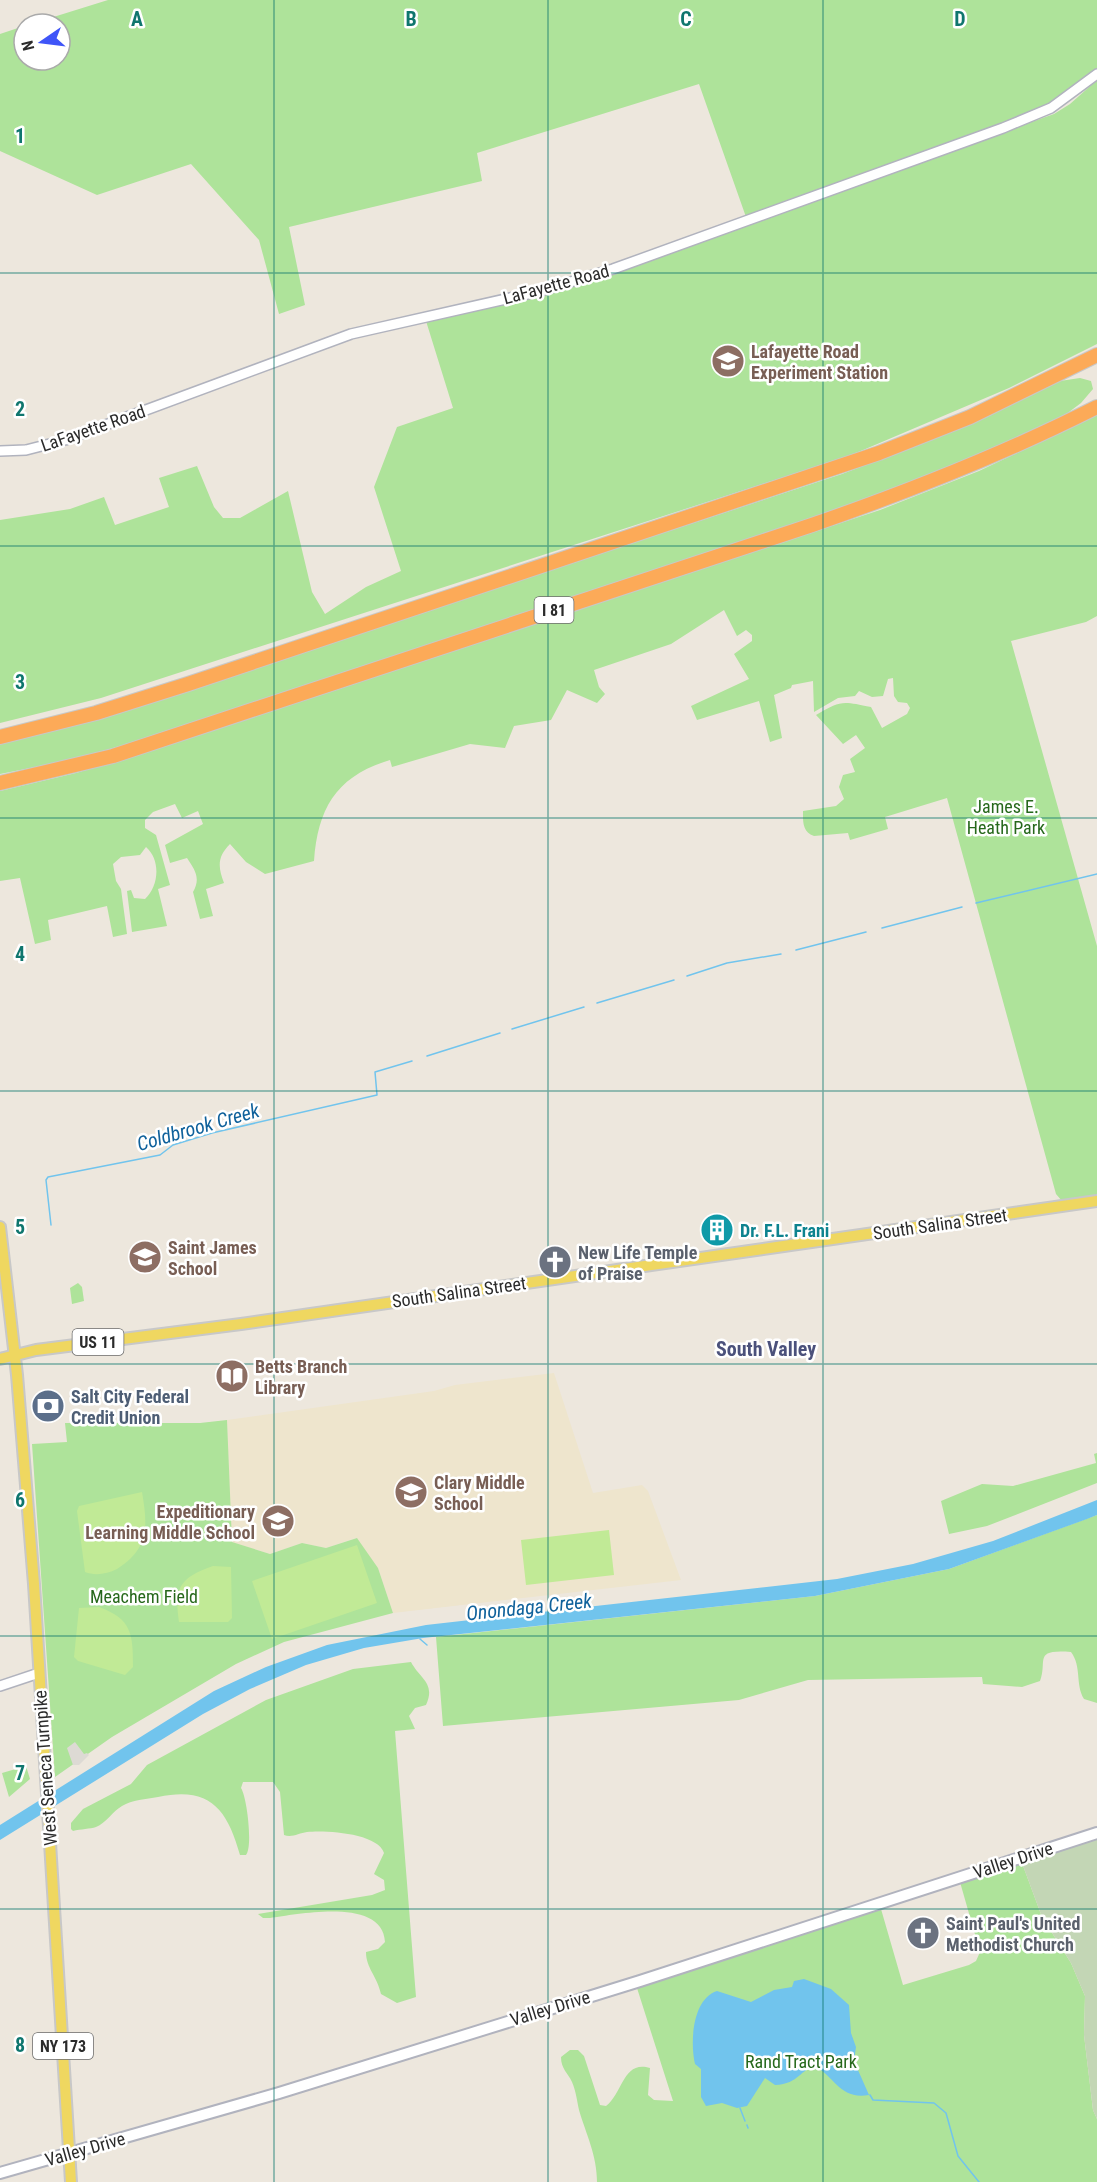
<svg xmlns="http://www.w3.org/2000/svg" width="1097" height="2182" viewBox="0 0 1097 2182" font-family="'Roboto Condensed',sans-serif">
<rect width="100%" height="100%" fill="#ede7dd"/>
<path fill="#eee5cd" d="M554,1373L593,1493L642,1485L648,1491L681,1580L393,1613L378,1568L356,1538L326,1548L302,1543L270,1554L231,1542L227,1420L434,1391L455,1385Z"/>
<path fill="#aee39a" d="M108,0H1097V68L1059,98L1040,109L746,217L699,84L477,153L482,181L289,227L305,305L279,314L259,240L191,164L97,195L0,151V34L24,26V60H60V24H31Z
M1097,80V344L1009,388L849,456L101,698L0,723V520L70,509L104,497L115,525L169,507L159,478L197,466L214,507L223,518H240L288,491L312,592L325,614L366,587L401,571L374,487L397,427L453,408L426,321L554,291L1054,114L1070,104Z
M1080,378L1091,381L1093,389L1081,403L1053,424L890,493L131,743L71,760L0,774V740L447,604L842,474L954,431L1060,381Z
M1097,415V616L1086,622L1011,641L1097,946V1197L1062,1201L1056,1194L947,798L885,817L888,829L850,840L848,833L814,836C802,832 803,821 803,811L836,806L844,799L839,787L843,775L855,772L850,759L865,748L856,735L843,744L816,715C841,700 842,701 871,707L882,728L907,714L910,708L907,703L898,702L894,696L893,678L888,679L883,696L872,697L859,691L855,696L838,698L814,712L813,681L792,685L791,688L774,695L782,738L770,742L759,701L697,720L691,706L749,679L734,654L752,641V635L746,630L737,636L724,610L671,644L594,670L599,687L605,694L597,703L567,690L551,720L514,726L505,748L470,744L392,767L390,760C337,776 318,807 314,861L265,874L246,862L230,844C217,857 218,867 224,883L206,889L213,916L200,919L193,892C201,878 195,870 187,858L170,863L165,845L203,824L198,811L182,818L175,804L153,812L145,820V828L156,835L170,885L158,889L167,926L132,932L127,891L131,890L134,898L145,899C159,886 161,860 146,847L140,855L121,857L113,864L116,881L121,889L127,934L113,937L107,906L48,920L51,940L35,944L20,878L0,881V791L76,773L169,745L880,510L979,471Z
M78,1283L82,1287L84,1301L72,1304L70,1288Z
M227,1420L232,1542L270,1554L302,1543L326,1548L357,1538L378,1568L393,1613L284,1642L236,1664L112,1737L55,1777L32,1444L67,1442L65,1423H200Z
M1097,1453V1483L987,1526L949,1534L941,1501L982,1484L1013,1486L1096,1463L1094,1454Z
M1097,1515V1703L1084,1699C1075,1684 1082,1667 1071,1652C1032,1649 1048,1661 1040,1681L1022,1687L983,1684L982,1677L808,1680L739,1700L443,1726L436,1637L815,1596L949,1569Z
M411,1662C420,1679 436,1683 426,1705L415,1708L409,1716L415,1729L395,1731L416,1997L397,2003L381,1994C377,1976 366,1968 366,1952L378,1949L385,1942C383,1897 299,1914 270,1918H263L258,1914L372,1895L385,1890L384,1880L374,1874L384,1853C378,1833 325,1830 307,1832C299,1833 292,1838 284,1835L280,1792L273,1782H243L241,1788C247,1797 253,1847 246,1855H240C227,1808 209,1786 158,1797C146,1799 132,1800 122,1806C113,1811 106,1823 96,1827C90,1829 81,1829 73,1831L71,1829V1823L83,1809L131,1784L147,1765L266,1700L353,1669Z
M26,1766L30,1779L9,1797L2,1773Z
M1022,1863L1042,1917L1071,1963L1085,1996L1084,2035L1093,2110L1097,2119V2182H597C597,2155 586,2134 579,2110C577,2101 576,2091 572,2082C568,2073 561,2069 561,2057L570,2050H578L584,2056L600,2105L606,2106C623,2093 623,2060 650,2068L648,2095L654,2100L673,2101L637,1988L881,1909L903,1985L969,1965L976,1961L980,1952L960,1882Z"/>
<path fill="#c3d6b5" d="M1097,1837V2119L1093,2110L1084,2035L1085,1996L1071,1963L1042,1917L1022,1863Z"/>
<path fill="#c1ea96" d="M142,1492C148,1526 149,1549 117,1569C107,1574 95,1576 85,1572L77,1511L79,1506Z
M609,1530L614,1575L526,1585L521,1540Z
M357,1545L377,1603L272,1639L252,1581Z
M213,1566L231,1567L232,1618L228,1622H179C174,1588 179,1578 213,1566Z
M99,1607C132,1619 133,1634 133,1667L125,1675L78,1661L74,1657L79,1608Z"/>
<path fill="#dddad4" d="M75,1742L84,1754L87,1753L89,1755L79,1765H73L67,1748Z"/>
<path fill="#71c4ed" d="M1097,1500V1515L1087,1519L949,1569L815,1596L423,1638L364,1648L306,1665L250,1689L203,1714L0,1840V1825L214,1691L266,1667L327,1645L426,1625L837,1579L913,1564L993,1541Z
M804,1979L831,1989L849,2005L851,2033L856,2047L854,2061L869,2095C840,2100 835,2077 816,2067C800,2068 800,2084 775,2085L765,2078L747,2106L737,2108L722,2103L706,2106L701,2097V2069L695,2064C690,2043 692,1999 717,1991L751,2002L774,1990L792,1987L794,1981Z"/>
<g fill="none" stroke-linecap="round" stroke-linejoin="round">
<path stroke="#71c4ed" stroke-width="1.5" d="M976,903L1097,874
M882,928L962,907
M796,950L866,932
M687,976L727,963L781,954
M597,1003L674,980
M512,1029L584,1007
M427,1056L500,1033
M51,1225L46,1180L48,1177L160,1155L173,1145L212,1133L377,1095L375,1072L412,1061
M420,1639L427,1645
M870,2095L873,2100L934,2103L946,2113L958,2156L979,2182
M740,2108L745,2121
M747,2125L748,2128"/>
<defs>
<path id="tertiary" d="M0,451L26,450L65,440L351,334L541,291L613,269L1003,128L1051,108L1097,74
M0,1686L39,1673"/>
<path id="secondary" d="M0,2173L279,2093L640,1981L1097,1833"/>
<path id="primary" d="M0,1227L17,1375L34,1584L71,2182
M0,1359L36,1350L241,1324L1097,1201"/>
<path id="motorway" d="M0,737L96,713L188,684L879,453L970,417L1097,355
M0,783L113,756L812,525C910,491 1004,454 1097,407"/>
</defs>
<use href="#tertiary" stroke="#b1b3be" stroke-width="12"/>
<use href="#secondary" stroke="#b1b3be" stroke-width="14"/>
<use href="#primary" stroke="#c8c8c8" stroke-width="14"/>
<use href="#motorway" stroke="#c8c8c8" stroke-width="16"/>
<use href="#tertiary" stroke="#fff" stroke-width="9"/>
<use href="#secondary" stroke="#fff" stroke-width="10"/>
<use href="#primary" stroke="#efd760" stroke-width="10"/>
<use href="#motorway" stroke="#fcaa58" stroke-width="14"/>
</g>
<path fill="none" stroke="#0f766e" stroke-width="1.5" stroke-opacity="0.55" d="M274,0V2182M548,0V2182M823,0V2182M0,273H1097M0,546H1097M0,818H1097M0,1091H1097M0,1364H1097M0,1636H1097M0,1909H1097"/>
<defs>
<symbol id="university-disc" viewBox="-11 -11 22 22"><circle r="9.5" fill="#8d6e63" stroke="#fff"/><path d="M0-5L7-2L0 1L-7-2ZM-4 1L0 2.5L4 1V4Q0 6-4 4Z" fill="#fff"/></symbol>
<symbol id="building-disc" viewBox="-11 -11 22 22"><circle r="9.5" fill="#0f9aa8" stroke="#fff"/><path d="M-4-6H4V6H1V3H-1V6H-4ZM-2.5-4.3h1.7v1.8h-1.7ZM.8-4.3h1.7v1.8H.8ZM-2.5-1h1.7V.8h-1.7ZM.8-1h1.7V.8H.8Z" fill="#fff"/></symbol>
<symbol id="school-disc" viewBox="-11 -11 22 22"><circle r="9.5" fill="#8d6e63" stroke="#fff"/><path d="M0-5L7-2L0 1L-7-2ZM-4 1L0 2.5L4 1V4Q0 6-4 4Z" fill="#fff"/></symbol>
<symbol id="church-disc" viewBox="-11 -11 22 22"><circle r="9.5" fill="#6b7280" stroke="#fff"/><path d="M-1.2-6h2.4v3.5h3.3v2.4h-3.3V6h-2.4V-.1h-3.3v-2.4h3.3Z" fill="#fff"/></symbol>
<symbol id="library-disc" viewBox="-11 -11 22 22"><circle r="9.5" fill="#8d6e63" stroke="#fff"/><path d="M-6-4Q-3-5.5-.7-3.5V5Q-3 3-6 4ZM6-4Q3-5.5 .7-3.5V5Q3 3 6 4Z" fill="#fff"/></symbol>
<symbol id="bank-disc" viewBox="-11 -11 22 22"><circle r="9.5" fill="#5c6f8a" stroke="#fff"/><path d="M-6-4H6V4H-6ZM0-2.3a2.3 2.3 0 1 0 0 4.6a2.3 2.3 0 1 0 0-4.6Z" fill="#fff"/></symbol>
</defs>
<g fill-rule="evenodd">
<use href="#university-disc" x="709" y="342" width="38" height="38"/>
<use href="#building-disc" x="698" y="1211" width="38" height="38"/>
<use href="#school-disc" x="126" y="1238" width="38" height="38"/>
<use href="#church-disc" x="536" y="1243" width="38" height="38"/>
<use href="#library-disc" x="213" y="1357" width="38" height="38"/>
<use href="#bank-disc" x="29" y="1387" width="38" height="38"/>
<use href="#school-disc" x="392" y="1473" width="38" height="38"/>
<use href="#school-disc" x="259" y="1502" width="38" height="38"/>
<use href="#church-disc" x="904" y="1914" width="38" height="38"/>
</g>
<g text-anchor="middle" dominant-baseline="central" stroke-width="5" stroke-linejoin="round" paint-order="stroke">
<g fill="#fff" stroke="#6b6b6b" stroke-width="1.5">
<rect x="534.5" y="597" width="39" height="26" rx="4.5"/>
<rect x="72.5" y="1329" width="51" height="26" rx="4.5"/>
<rect x="33" y="2033" width="60" height="26" rx="4.5"/>
</g>
<g font-size="16" font-weight="bold" fill="#2b2b2b">
<text x="554" y="610">I 81</text>
<text x="98" y="1342">US 11</text>
<text x="63" y="2046">NY 173</text>
</g>
<g font-size="18" fill="#2b2b2b" stroke="#fff">
<text transform="translate(556 284) rotate(-15)">LaFayette Road</text>
<text transform="translate(93 428) rotate(-19)">LaFayette Road</text>
<text transform="translate(940 1224) rotate(-8)">South Salina Street</text>
<text transform="translate(459 1292) rotate(-8)">South Salina Street</text>
<text transform="translate(45 1768) rotate(-94)">West Seneca Turnpike</text>
<text transform="translate(1013 1860) rotate(-18)">Valley Drive</text>
<text transform="translate(550 2008) rotate(-17)">Valley Drive</text>
<text transform="translate(85 2149) rotate(-16)">Valley Drive</text>
</g>
<g font-size="18" font-weight="bold" fill="#785e54" stroke="#fff" text-anchor="start">
<text x="751" y="351">Lafayette Road<tspan x="751" dy="21">Experiment Station</tspan></text>
<text x="168" y="1247">Saint James<tspan x="168" dy="21">School</tspan></text>
<text x="255" y="1366">Betts Branch<tspan x="255" dy="21">Library</tspan></text>
<text x="434" y="1482">Clary Middle<tspan x="434" dy="21">School</tspan></text>
<text x="255" y="1511" text-anchor="end">Expeditionary<tspan x="255" dy="21">Learning Middle School</tspan></text>
</g>
<g font-size="18" fill="#26681b" stroke="#fff">
<text x="1006" y="806">James E.<tspan x="1006" dy="21">Heath Park</tspan></text>
<text x="144" y="1596">Meachem Field</text>
<text x="801" y="2061">Rand Tract Park</text>
</g>
<g font-size="18" font-weight="bold" fill="#0d838f" stroke="#fff" text-anchor="start">
<text x="740" y="1230">Dr. F.L. Frani</text>
</g>
<g font-size="18" font-weight="bold" fill="#5b616d" stroke="#fff" text-anchor="start">
<text x="578" y="1252">New Life Temple<tspan x="578" dy="21">of Praise</tspan></text>
<text x="946" y="1923">Saint Paul's United<tspan x="946" dy="21">Methodist Church</tspan></text>
</g>
<g font-size="18" font-weight="bold" fill="#4e5e75" stroke="#fff" text-anchor="start">
<text x="71" y="1396">Salt City Federal<tspan x="71" dy="21">Credit Union</tspan></text>
</g>
<g font-size="20" font-style="italic" fill="#0f619b" stroke="#fff">
<text transform="translate(198 1127) rotate(-16)">Coldbrook Creek</text>
<text transform="translate(529 1607) rotate(-6)">Onondaga Creek</text>
</g>
<g font-size="20" font-weight="bold" fill="#4b517b" stroke="#fff">
<text x="766" y="1349">South Valley</text>
</g>
</g>
<g font-size="20" text-anchor="middle" font-weight="bold" fill="#0f766e" stroke="#fff" stroke-width="5" stroke-linejoin="round" paint-order="stroke">
<text x="137" y="26">A</text>
<text x="411" y="26">B</text>
<text x="686" y="26">C</text>
<text x="960" y="26">D</text>
<text x="20" y="143">1</text>
<text x="20" y="416">2</text>
<text x="20" y="689">3</text>
<text x="20" y="961">4</text>
<text x="20" y="1234">5</text>
<text x="20" y="1507">6</text>
<text x="20" y="1780">7</text>
<text x="20" y="2052">8</text>
</g>
<g transform="translate(42 42) rotate(256)"><circle r="28" fill="#ffffff" stroke="#aaaaaa" stroke-width="1.5"/>
<path d="M0-4.5L10 22L0 15L-10 22Z" fill="#3f55f8"/>
<text y="-9" font-size="16" font-weight="bold" text-anchor="middle" fill="#2b2b2b">N</text>
</g>
</svg>
